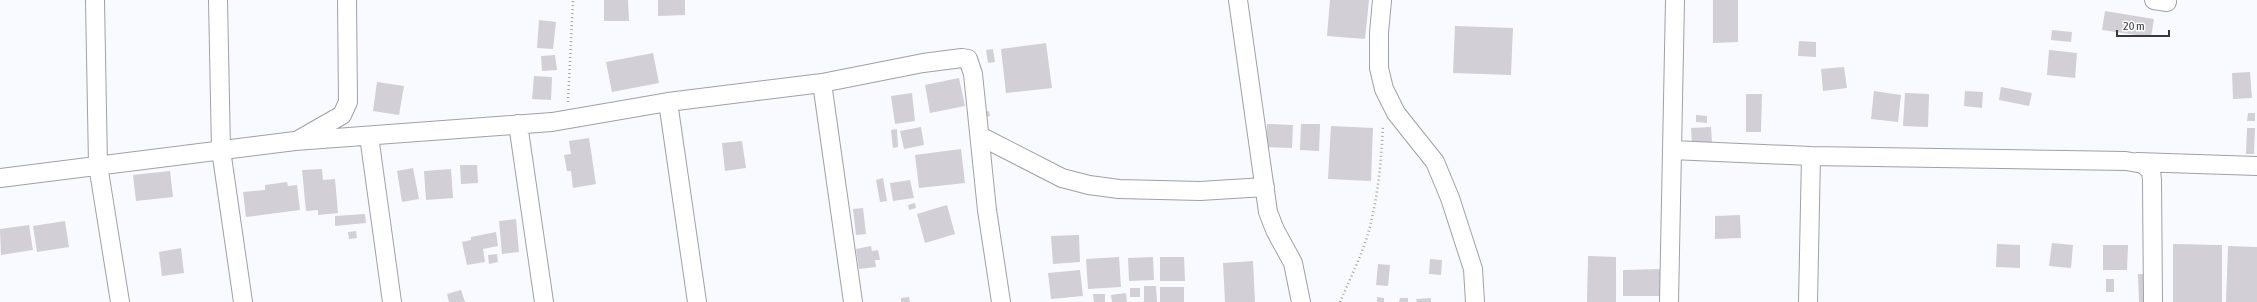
<svg xmlns="http://www.w3.org/2000/svg" width="2257" height="302" viewBox="0 0 2257 302" font-family="'Asap Condensed',sans-serif">
<style>
.building{fill:#d2cfd6}
.lines{fill:none;stroke-linecap:round;stroke-linejoin:round}
.street-casing{stroke:#9fa1a8;stroke-width:20}
.path{stroke:#a5a6ab;stroke-width:2.5;stroke-dasharray:1 3;stroke-linecap:butt}
.street{stroke:#fff;stroke-width:18}
</style>
<rect width="100%" height="100%" fill="#f9faff"/>
<!-- building -->
<path class="building" d="M604,0h24l1,21h-25z
M658,0h27v15l-27,1z
M1330,0h39l-4,39 -38,-3z
M1713,0h25v42l-25,1z
M2105,11l49,8 -3,18 -49,-7z
M539,20l17,2 -3,27 -16,-1z
M1455,26l58,2 -2,47 -58,-2z
M2052,30l20,2 -1,10 -20,-2z
M1799,41l17,1v15l-18,-1z
M1046,43l6,45 -46,5 -5,-44z
M993,49l2,13 -7,1 -2,-13z
M2049,50l28,3 -2,25 -28,-3z
M653,53l6,30 -47,9 -6,-30z
M555,55l2,15 -15,1 -1,-15z
M1844,67l3,21 -24,3 -2,-22z
M2250,72l2,26 -19,1 -1,-26z
M534,76l18,1 -1,23 -19,-1z
M959,78l6,28 -35,7 -5,-28z
M377,82l27,4 -5,29 -26,-4z
M2001,87l31,6 -3,13 -30,-6z
M1874,91l27,4 -3,27 -27,-3z
M1965,91l18,1 -1,16 -18,-2z
M912,93l3,28 -20,3 -4,-28z
M1905,93l24,1 -1,33 -25,-1z
M1746,94h16l-1,38h-15z
M989,111l1,5 -3,1 -1,-5z
M2248,113h7v8h-8z
M1696,115l11,1v7l-11,-1z
M1267,124l26,1 -1,23 -26,-1z
M1301,124h19l-1,27 -19,-1z
M1331,126l42,2 -2,53 -43,-2z
M921,127l3,18 -20,4 -4,-18z
M1711,127l1,16 -20,1 -1,-16z
M2247,128h8l-1,26h-8z
M897,129l1,18 -5,1 -2,-18z
M589,138l7,46 -23,4 -2,-17h-4l-3,-16 7,-1 -2,-13z
M742,141l4,27 -21,3 -3,-28z
M961,149l4,34 -46,5 -4,-33z
M460,165h17l1,18 -17,1z
M413,168l6,31 -17,3 -5,-31z
M322,169l1,11 12,-1 3,34 -20,2v-5l-12,1 -4,-41z
M451,169l2,29 -27,2 -2,-29z
M170,171l3,26 -37,4 -3,-26z
M883,178l4,23 -7,1 -4,-22z
M910,180l4,18 -21,3 -3,-18z
M287,182l1,4 9,-1 3,25 -54,7 -3,-25 22,-2v-5z
M915,203l1,5 -7,2 -1,-5z
M947,205l8,29 -30,9 -8,-29z
M863,208l3,26 -10,1 -3,-26z
M365,214l1,9 -31,3v-10z
M1740,215l1,23 -26,1v-23z
M516,219l3,33 -17,2 -3,-33z
M65,221l4,26 -32,5 -4,-26z
M29,225l4,25 -32,5 -1,-26z
M356,231l1,7 -8,1 -1,-7z
M496,232l2,14 -15,3 2,13 -18,3 -5,-23 9,-2v-3z
M1079,235l1,27 -27,2 -2,-28z
M2052,243l21,2 -2,23 -22,-2z
M1997,244l23,1v23l-24,-1z
M2173,244l49,1v57h-49z
M2103,245h25l-1,25h-24z
M871,246l1,5 6,-1 2,10h-5l1,7 -17,2 -3,-20z
M2228,246l29,1v55h-31z
M181,248l3,25 -22,3 -3,-24z
M497,254l1,8 -9,2 -1,-9z
M1588,256l28,1v45h-29z
M1119,257l2,30 -33,2 -2,-30z
M1153,257l1,23 -25,1 -1,-23z
M1160,257h24l1,24h-25z
M1430,259l12,1 -1,15 -12,-1z
M1253,261l2,41h-30l-2,-39z
M1378,264l12,1 -2,21 -12,-1z
M1661,269v27h-38v-26z
M1080,270l3,26 -32,3 -3,-26z
M2138,274h10l2,28h-11z
M2106,279h8v13h-8z
M1144,286h12l1,16h-13z
M1160,287h24v15h-24z
M1130,288h10v9h-10z
M461,290l4,12h-16l-2,-8z
M1126,293l1,9h-15l-1,-7z
M1093,294h12v8h-11z
M909,297l1,5h-9v-4z
M1377,297l7,1v4h-7z
M1400,298h8v4h-9z
M1431,298v4h-14l-1,-3z"/>
<g class="lines">
<!-- street casing -->
<g class="street-casing">
<path id="street" d="M95,0l3,165 22,137
M218,0l3,150 22,152
M1238,0l30,212 7,18 18,33 8,39
M1382,0l-3,33v35l5,21 12,24 39,49 15,36 23,71 2,33
M2154,0l13,2
M822,83l31,219
M668,102l29,200
M518,124l26,178
M369,136l23,166
M980,136l82,42 27,7 30,4 81,2 65,-4
M300,139l42,-24 6,-13 -1,-102
M1672,150l139,6 315,5 17,3 8,7 1,9 1,122
M2137,162l120,4
M0,178l295,-37 257,-19 116,-20 154,-19 101,-20 39,-5 6,1 5,15 14,136 14,92
M1669,302l6,-302
M1808,302l3,-146"/>
</g>
<!-- path -->
<path class="path" d="M568,102l5,-102
M1340,302c9,-21 20,-43 27,-65 11,-37 14,-74 16,-112"/>
<!-- street -->
<use href="#street" class="street"/>
</g>
<!-- scale -->
<path d="M2117 30v6h52v-6" fill="none" stroke="#37383b" stroke-width="2"/>
<text x="2123" y="30" font-size="12" fill="#37383b" stroke="#ffffff" stroke-width="3" paint-order="stroke">20 m</text>
</svg>
